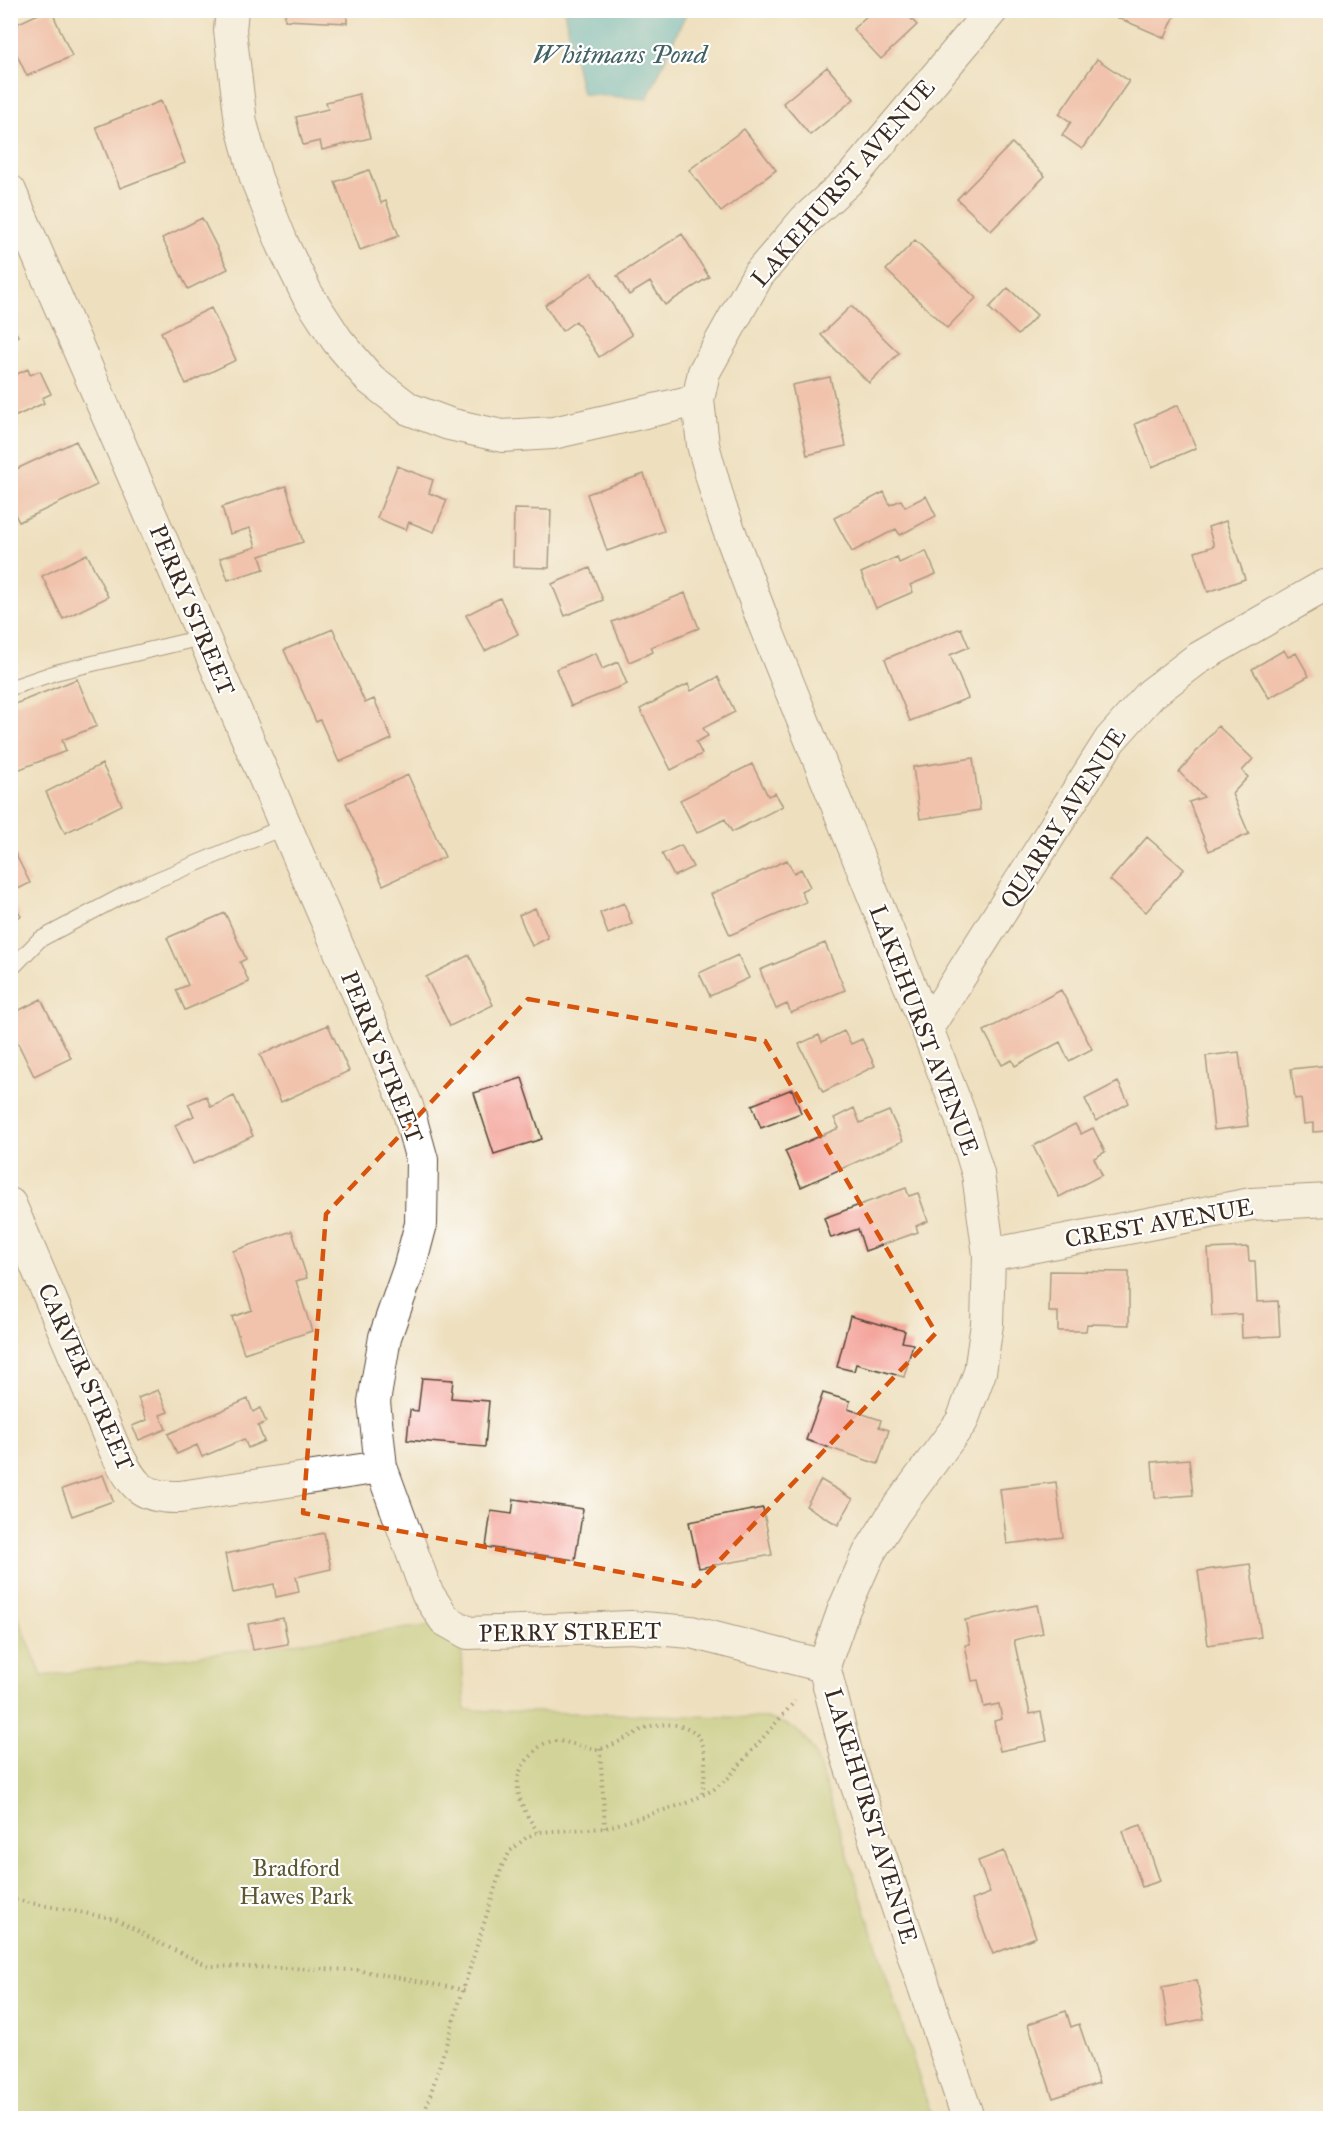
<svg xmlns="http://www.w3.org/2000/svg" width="1341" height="2129" viewBox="0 0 1341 2129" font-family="'IM FELL Great Primer',serif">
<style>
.green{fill:#adc468;stroke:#747743;stroke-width:1.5}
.water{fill:#4db7cb;stroke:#447074;stroke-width:1.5}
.building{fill:#f39f94}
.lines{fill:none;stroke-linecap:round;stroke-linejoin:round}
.service-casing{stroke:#564536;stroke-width:17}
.minor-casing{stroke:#564536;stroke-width:34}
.path{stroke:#564536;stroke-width:4;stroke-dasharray:1.5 4.5;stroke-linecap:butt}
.service{stroke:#fff;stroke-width:15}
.minor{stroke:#fff;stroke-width:32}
.marked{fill:none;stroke:#d7540e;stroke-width:4.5;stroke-dasharray:12 8;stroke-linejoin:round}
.labels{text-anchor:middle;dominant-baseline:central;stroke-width:4.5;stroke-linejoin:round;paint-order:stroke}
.street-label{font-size:24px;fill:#3b2a1e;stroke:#fff}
.park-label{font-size:24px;fill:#5d5834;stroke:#fff}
.water-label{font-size:26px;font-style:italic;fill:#426263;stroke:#fff}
</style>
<rect width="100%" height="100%" fill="#fff"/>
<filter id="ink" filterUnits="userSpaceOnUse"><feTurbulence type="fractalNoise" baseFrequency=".0167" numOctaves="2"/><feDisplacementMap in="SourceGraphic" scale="12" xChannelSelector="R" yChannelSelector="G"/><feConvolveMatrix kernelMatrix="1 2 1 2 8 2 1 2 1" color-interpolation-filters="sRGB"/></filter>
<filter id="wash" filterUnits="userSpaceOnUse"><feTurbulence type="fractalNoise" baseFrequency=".008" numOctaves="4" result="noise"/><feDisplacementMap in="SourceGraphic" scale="24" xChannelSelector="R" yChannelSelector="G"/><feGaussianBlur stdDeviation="1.35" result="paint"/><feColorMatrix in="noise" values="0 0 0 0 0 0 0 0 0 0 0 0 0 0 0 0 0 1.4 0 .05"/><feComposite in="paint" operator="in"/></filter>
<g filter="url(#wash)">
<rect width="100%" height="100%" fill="#eee0bf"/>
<!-- green -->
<path class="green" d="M10,1597l32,79 390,-51 29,17 4,68 301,8c29,8 33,10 49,35l117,365h-921z"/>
<!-- water -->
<path class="water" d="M564,11v-1l123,1 -40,88 -65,-5z"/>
<g id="blocks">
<!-- building -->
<path class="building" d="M47,10h4l21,46 -45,20 -17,-36v-13z
M285,10h62v13l-62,-3z
M873,10h30l14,15 -36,34 -28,-30z
M1100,10h77l-12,28z
M1097,59l32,22 -47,68 -20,-14 9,-13 -12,-8z
M827,67l27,32 -44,36 -27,-32z
M359,94l11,44 -48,12 -2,-9 -17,4 -7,-28 32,-8 -2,-7z
M161,101l24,62 -65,25 -24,-61z
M744,129l32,41 -55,42 -32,-42z
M1012,143l33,33 -54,55 -34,-32z
M369,170l12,33 5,-2 13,35 -39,14 -25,-68z
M202,218l26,51 -40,20 -26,-51z
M682,234l27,43 -44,28 -15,-23 -21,13 -12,-19z
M915,240l61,58 -29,30 -61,-58z
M592,273l40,62 -33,22 -23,-36 -14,10 -17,-26z
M1008,288l29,27 -19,20 -29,-27z
M851,306l48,47 -30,30 -48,-48z
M211,308l25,52 -50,24 -25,-52z
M10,323l8,13 -8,4z
M28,369l2,6 10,-4 11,23 -9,4 2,5 -34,16v-42z
M830,377l16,69 -39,9 -15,-70z
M1178,405l18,43 -44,19 -17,-43z
M76,441l21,44 -78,37 -9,-17v-33z
M397,466l36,14 -4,13 18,7 -13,32 -25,-10 -3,8 -29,-12z
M644,474l20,57 -57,20 -20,-57z
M286,486l17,56 -43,14 4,13 -36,11 -8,-22 36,-11 -6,-19 -20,6 -8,-27z
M884,492l6,13 11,-5 4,7 21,-11 10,20 -36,19 -4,-6 -44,23 -18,-34z
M514,509l37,1 -2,58 -36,-1z
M1226,521l19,58 -37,13 -13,-40 19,-6 -6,-19z
M926,551l10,23 -26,11 3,7 -37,16 -15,-35 36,-16 2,6z
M87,554l21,43 -45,22 -21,-43z
M590,568l13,32 -38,16 -13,-32z
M685,593l14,35 -48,19 2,5 -24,10 -17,-40z
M500,598l18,36 -33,17 -19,-36z
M961,628l8,19 -19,8 18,43 -58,23 -25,-62z
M333,629l32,74 9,-4 18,40 -53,23 -19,-42 -4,2 -32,-72z
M1284,650l4,7 8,-4 13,23 -40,22 -17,-29z
M596,653l6,16 16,-7 9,22 -56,22 -15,-37z
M718,677l17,35 -32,16 5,8 -12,6 6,12 -31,16 -31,-61 48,-25 3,7z
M77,679l20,47 -35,14 4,11 -56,22v-67z
M1218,726l35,33 -11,12 6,6 -16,17 17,40 -40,17 -20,-49 15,-5 -25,-25z
M973,758l7,52 -60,9 -7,-52z
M102,764l20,41 -57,28 -19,-41z
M752,764l16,32 7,-3 8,13 -51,26 -7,-13 -28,14 -17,-33z
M408,775l37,82 -62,28 -37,-82z
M1147,837l37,32 -38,43 -36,-32z
M10,843l20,40 -20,10z
M681,845l12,22 -19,9 -12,-22z
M787,860l7,13 7,-4 9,18 -9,4 5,11 -76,33 -19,-41z
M10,895l11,21 -11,4z
M624,903l8,21 -24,10 -8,-21z
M535,908l13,30 -16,8 -13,-31z
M225,913l21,46 -6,3 9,20 -64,28 -9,-20 12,-5 -21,-47z
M825,943l20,47 -54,23 -4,-9 -11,5 -16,-39z
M469,955l24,50 -43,21 -24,-49z
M738,955l11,23 -39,18 -11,-23z
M1061,990l31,59 -23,12 -9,-19 -45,24 -3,-6 -10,5 -18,-34z
M41,999l30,59 -37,18 -24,-49v-12z
M328,1025l21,46 -68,31 -21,-47z
M844,1031l7,13 11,-5 13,27 -52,26 -24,-48 20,-9 3,7z
M1239,1052l9,74 -34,4 -8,-74z
M1330,1065v82h-1l-2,-16 -14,1v-9l-9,1 -3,-26 -6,1 -4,-30z
M522,1078l20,61 -48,15 -20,-61z
M1118,1082l11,21 -33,18 -11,-22z
M792,1089l9,24 -40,15 -9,-23z
M206,1096l5,11 23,-11 19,40 -60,28 -18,-39 19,-9 -6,-12z
M854,1108l6,15 29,-12 14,30 -102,46 -16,-36 54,-23 -5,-10z
M1075,1124l6,10 12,-6 12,24 -11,6 8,17 -43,22 -26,-51z
M906,1188l3,8 9,-3 10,28 -12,5 2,6 -53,19 -7,-22 -27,9 -7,-20z
M292,1231l15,47 -11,3 16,50 -68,22 -12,-36 20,-7 -19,-59z
M1248,1247l1,14h6l2,41 21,-1 2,35 -38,2 -1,-24 -29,2 -4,-67z
M1050,1271l79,1v53l-42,-1 -1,7h-28v-19h-9z
M850,1316l55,15 -3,11 11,2 -9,33 -48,-13 -2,7 -17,-4z
M422,1378l31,2 -2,18 38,3 -4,46 -78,-7 3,-30 8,1z
M158,1390l10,22 -8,3 6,14 -27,11 -7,-14 15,-6 -9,-22z
M823,1393l27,8 -2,8 33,11 -2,7 10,3 -11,34 -72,-24z
M248,1399l5,13 7,-4 6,14 -8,4 6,15 -16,7 -4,-9 -42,18 -5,-12 -20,9 -9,-20z
M1189,1459l4,36 -38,3 -3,-36z
M103,1475l10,26 -41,15 -10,-27z
M821,1480l32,19 -15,26 -32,-19z
M1056,1482l7,55 -56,7 -7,-55z
M514,1499l69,10 -8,51 -89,-13 5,-36 21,3z
M763,1508l9,47 -73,13 -10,-46z
M324,1533l7,36 -35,8 3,15 -23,5 -2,-13 -41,9 -8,-39z
M1250,1564l11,73 -53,8 -10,-74z
M1037,1605l6,28 -29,7 16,74 11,-2 6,29 -47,10 -6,-30 8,-2 -3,-15 -15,3 -6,-27 -6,1 -7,-36 5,-1 -5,-24z
M283,1618l5,26 -35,6 -5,-26z
M1141,1825l19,56 -18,6 -19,-56z
M1004,1851l32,86 -43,17 -21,-54 18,-7 -12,-32z
M1197,1980l7,39 -36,7 -6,-39z
M1066,2011l5,16 8,-3 20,59 -46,15 -25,-74z"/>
</g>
</g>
<g filter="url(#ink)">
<use href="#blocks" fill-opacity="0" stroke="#564536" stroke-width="1.5"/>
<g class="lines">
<!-- service casing -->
<g class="service-casing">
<path id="service" d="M10,688l47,-16 147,-35
M10,970l29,-30 96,-51 151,-63"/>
</g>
<!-- minor casing -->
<g class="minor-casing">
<path id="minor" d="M232,10l-2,20 11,93 15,55 27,67 24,49 30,46 33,39 39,30 40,15 53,12 51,-3 145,-33
M10,191l397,915 15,54 -1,64 -12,45 -24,68 -11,65 7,65 46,126 18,27 23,13 163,-6 60,5 133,34
M926,1026l7,-7 177,-279 41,-46 46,-35 127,-73
M10,1204l105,246c18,34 23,48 65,47l201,-30
M989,1255l262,-51 79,-4
M968,2118l-121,-362 -23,-90 20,-57 25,-56 25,-40 68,-92 18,-49 7,-48 2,-69 -11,-81 -18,-59 -34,-89 -163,-405 -43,-115 -17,-61 -5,-45 6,-28 54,-97 47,-55 46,-42 141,-168"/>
</g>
<!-- path -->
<path class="path" d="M600,1749l5,79
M538,1832c-12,-17 -27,-41 -17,-63 2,-5 7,-10 11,-14 6,-8 12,-13 22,-14 16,-1 30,9 45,8 8,0 37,-16 46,-21 10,-4 20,-4 31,-3 38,5 29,43 26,71
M10,1899l106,20 43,24 50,23 148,4 108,20
M423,2118l79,-252 8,-15 17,-14 11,-5 67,-4 82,-25 26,-13 15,-12 67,-77"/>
<!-- service -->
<use href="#service" class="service"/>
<!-- minor -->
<use href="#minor" class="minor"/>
</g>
</g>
<!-- marked area -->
<path d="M0 0H1341V2129H0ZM528,999l237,42 171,292 -241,253 -392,-73 23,-299z" fill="#eee0bf" fill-opacity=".55" fill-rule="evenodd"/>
<path class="marked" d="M528,999l237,42 171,292 -241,253 -392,-73 23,-299z"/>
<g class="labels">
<!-- street labels -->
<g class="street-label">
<text transform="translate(843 183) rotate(-49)">LAKEHURST AVENUE</text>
<text transform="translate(192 610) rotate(67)">PERRY STREET</text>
<text transform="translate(1063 818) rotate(-57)">QUARRY AVENUE</text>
<text transform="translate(924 1030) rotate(69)">LAKEHURST AVENUE</text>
<text transform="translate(382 1057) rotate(68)">PERRY STREET</text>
<text transform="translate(1159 1223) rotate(-10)">CREST AVENUE</text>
<text transform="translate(86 1377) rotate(66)">CARVER STREET</text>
<text transform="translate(570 1632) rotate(-1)">PERRY STREET</text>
<text transform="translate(871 1816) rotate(73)">LAKEHURST AVENUE</text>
</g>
<!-- park labels -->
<g class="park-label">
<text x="296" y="1868">Bradford<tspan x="296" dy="28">Hawes Park</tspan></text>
</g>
<!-- water labels -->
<g class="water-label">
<text x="620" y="54">Whitmans Pond</text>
</g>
</g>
<!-- margin -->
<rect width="1341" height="2129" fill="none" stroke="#fff" stroke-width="36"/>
</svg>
